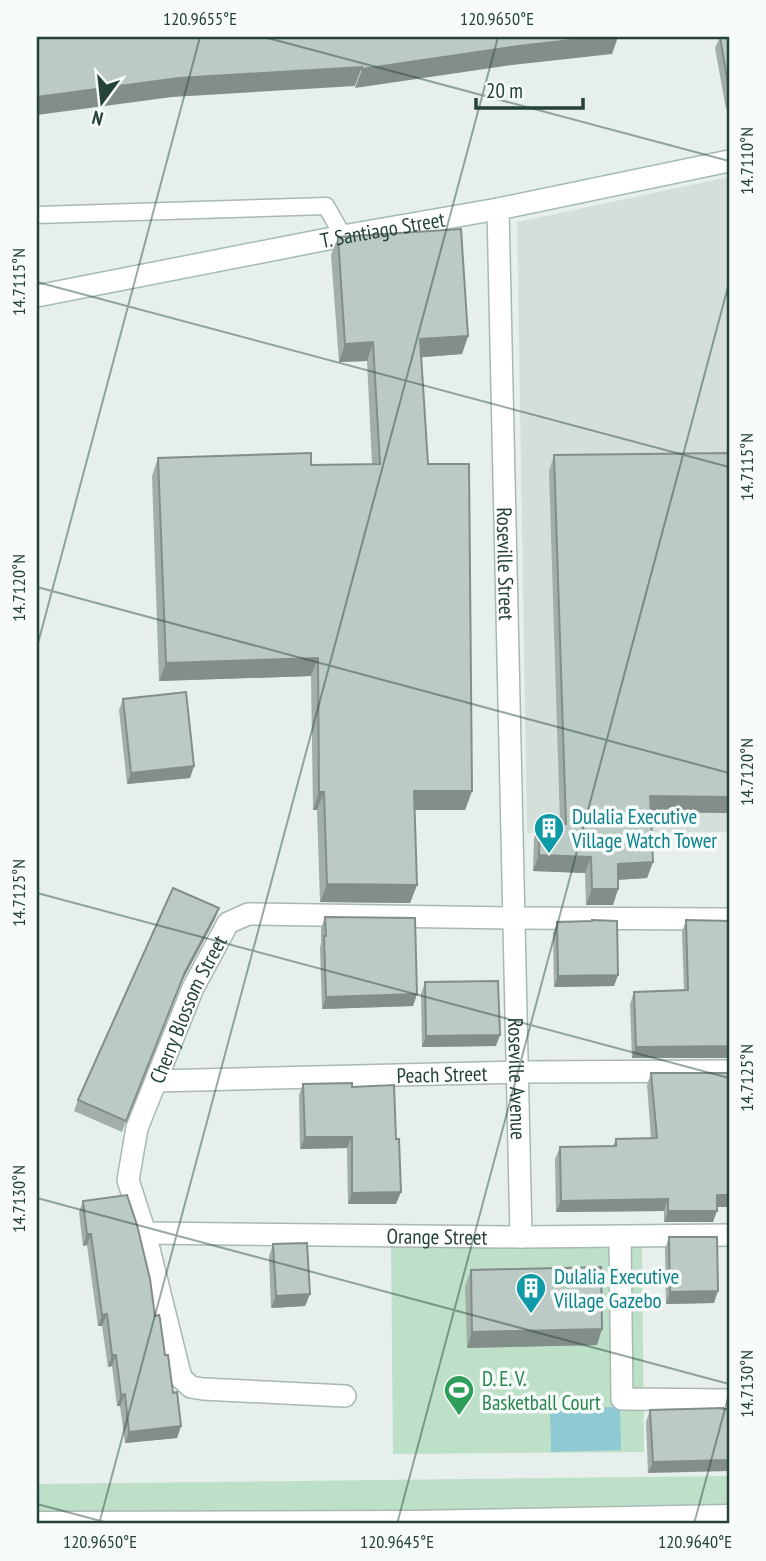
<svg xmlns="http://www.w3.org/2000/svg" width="766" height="1561" viewBox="0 0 766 1561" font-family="'PT Sans Narrow',sans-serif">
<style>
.built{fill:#d4dfda}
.green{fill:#bfe0c8}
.water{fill:#8ec9d4}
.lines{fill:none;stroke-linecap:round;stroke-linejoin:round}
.lane-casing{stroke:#a8b8b2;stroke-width:19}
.street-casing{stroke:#a8b8b2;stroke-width:24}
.secondary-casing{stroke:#a4bbb3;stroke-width:24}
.lane{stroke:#fff;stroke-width:16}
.street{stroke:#fff;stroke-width:21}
.secondary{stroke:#fff;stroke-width:21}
.wall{fill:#a1aea9}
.shaded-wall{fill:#838d89}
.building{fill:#bbcac4;stroke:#838d89;stroke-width:2}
.ticks{fill:none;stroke:#24423a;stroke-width:2;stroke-opacity:0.45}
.labels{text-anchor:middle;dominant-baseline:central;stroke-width:7;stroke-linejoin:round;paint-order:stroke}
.street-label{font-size:21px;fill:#24423a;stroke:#f7fbf9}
.culture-label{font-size:21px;fill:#0d838f;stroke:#f7fbf9;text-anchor:start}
.leisure-label{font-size:21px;fill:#27864d;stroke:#f7fbf9;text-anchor:start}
.neatline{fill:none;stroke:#24423a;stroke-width:2.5}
.ticks-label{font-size:18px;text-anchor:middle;fill:#24423a}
</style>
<rect width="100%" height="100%" fill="#e6efeb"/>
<!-- built -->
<path class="built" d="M729,177v655l-202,1 -10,-611z"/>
<!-- green -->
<path class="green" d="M642,1244l2,208 -251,2 -2,-208z
M729,1476v48h-692v-40z"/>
<!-- water -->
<path class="water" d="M620,1407l1,43 -70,2 -1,-44z"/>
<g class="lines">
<!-- lane casing -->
<g class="lane-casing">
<path id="lane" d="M37,215l289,-9 17,30
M37,1520l376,-1 316,-6"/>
</g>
<!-- street casing -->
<g class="street-casing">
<g id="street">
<path id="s1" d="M498,209l23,1028"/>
<path id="s2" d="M157,1081l360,-9 212,-1"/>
<path id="s3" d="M145,1233l376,4 208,-2"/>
<path d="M620,1236l2,163 107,1"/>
<path id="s4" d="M345,1396l-142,-7 -12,-2 -10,-9 -36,-145 -17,-53 9,-52 56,-140 35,-65 20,-9 265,4 216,1"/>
</g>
</g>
<!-- secondary casing -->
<g class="secondary-casing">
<g id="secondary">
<path id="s5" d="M37,296l306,-60 155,-27 231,-48"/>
</g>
</g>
<!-- lane -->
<use href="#lane" class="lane"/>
<!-- street -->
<use href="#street" class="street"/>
<!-- secondary -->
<use href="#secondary" class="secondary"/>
</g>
<!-- wall -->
<path class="wall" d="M720,37h9v72h-3l-11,-61z
M338,237l130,99 -6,18 -41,3 7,107 44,327 -7,19h-51l3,75 -7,18 -90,-1 -3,-92h-4l-2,-134 -152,5 -7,-205 6,-18 153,7 61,-1 -5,-103 -28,1 -8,-107z
M729,453v360l-78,-1 2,50 -6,16 -29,2v9l-5,16h-27l-1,-32 -52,-2 1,-33 6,-16 20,1 -11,-352 5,-16z
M123,699l71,67 -4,12 -63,6 -8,-74z
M325,917l92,77 -4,12 -91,3 -2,-61 1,-5v-15z
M215,919l-34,64 -59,149 -48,-21 4,-11z
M686,920l43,138h-97l-2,-54 4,-12 50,-2 -2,-58z
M557,922l61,53 -4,11 -60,1 -1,-53z
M425,982l71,64 -74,1 -1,-53z
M651,1073l66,134 -4,15h-49v-11l-108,1 -1,-53 5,-12 53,-1 3,-7 35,-1 -4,-53z
M303,1084l49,3 44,117h-48l-1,-56 -47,1 -1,-54z
M83,1201l72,115 26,110 -4,12 -52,5 -5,-37h-3l-5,-40 -4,1 -6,-41h-4l-11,-81 -4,1 -4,-34z
M669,1237l45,66 -48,1 -1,-55z
M273,1244l37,50 -5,12 -34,2 -2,-52z
M471,1270l131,59 -5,16 -130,3 -2,-62z
M723,1409l-75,64 -2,-51 4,-12z"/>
<!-- shaded-wall -->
<path class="shaded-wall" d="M598,37h20l-6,17 -100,11 -157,23 7,-19 157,-23z
M362,67l-7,19 -183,11 -135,18v-18l142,-19z
M468,336l-6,18 -49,4 7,-19z
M373,342l-6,19 -28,1 6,-18z
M318,658l-7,18 -152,5 7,-18z
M194,766l-4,12 -63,6 4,-11z
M414,791h58l-7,19h-58z
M319,792h5l-7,18h-4z
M650,796l79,1v16l-85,-1z
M539,855l52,2 -6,16 -52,-2z
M653,862l-6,16 -35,2 6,-16z
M327,884l90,1 -7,18 -90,-1z
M592,889h26l-5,16h-27z
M219,908l-4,11 -34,64 -59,149 63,-160z
M618,975l-4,11 -60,1 4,-11z
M417,994l-4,12 -91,3 4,-12z
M500,1035l-4,11 -74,1 4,-11z
M729,1046v12h-97l4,-11z
M305,1137h47l-5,11 -47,1z
M401,1192l-5,12h-48l4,-11z
M717,1195h12v12h-16z
M668,1199l-4,12 -108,1 5,-11z
M668,1211h49l-4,11h-49z
M87,1234h4l-4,11 -4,1z
M718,1291l-4,12 -48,1 4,-12z
M310,1294l-5,12 -34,2 5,-12z
M107,1314l-5,12h-4l4,-11z
M602,1329l-5,16 -130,3 5,-16z
M112,1355h4l-4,11 -4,1z
M125,1394l-5,12h-3l4,-11z
M181,1426l-4,12 -52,5 4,-11z
M729,1460v11l-81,2 5,-11z"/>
<!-- building -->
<path class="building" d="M37,37h561l-79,9 -157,23v-2l-183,11 -142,19z
M720,37h9v53z
M461,229l7,107 -48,3 8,125h41l3,327h-58l3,94 -90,-1 -3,-92h-5l-1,-134 -152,5 -8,-205 153,-5v12l69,-1 -7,-122 -28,2 -7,-107z
M729,453v344l-79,-1 3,66 -35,2v25h-26l-1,-32 -52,-2 1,-33 26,2 -12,-369z
M186,692l8,74 -63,7 -8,-74z
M173,888l46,20 -34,64 -59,149 -48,-21z
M325,917l90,1 2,76 -91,3 -2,-61h2z
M592,920l25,1 1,54 -60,1 -1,-54 35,-1z
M686,920l43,1v125l-93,1 -2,-55 54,-2z
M498,981l2,54 -74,1 -1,-54z
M651,1073h78v122h-12v16h-49v-12l-107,2 -1,-54 56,-1v-7l41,-1z
M352,1083v4l42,-2 2,54h3l2,53 -49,1v-56h-47l-2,-53z
M127,1195l10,30 13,54 5,37 4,-1 1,4 5,36h3l5,38 4,-1 4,34 -52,6 -4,-38 -4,1 -5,-40h-4l-5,-41 -5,1 -11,-81h-4l-4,-33z
M669,1237h48l1,54 -48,1z
M307,1243l3,51 -34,2 -3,-52z
M601,1267l1,62 -130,3 -1,-62z
M723,1408v1h6v51l-76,2 -3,-52z"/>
<!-- ticks -->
<path class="ticks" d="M264,37l465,124M37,282l692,185M37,587l692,186M37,647l163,-610M37,893l692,185M37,1198l692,186M37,1504l75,20M99,1524l399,-1487M397,1524l332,-1241M694,1524l35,-130"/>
<!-- icons -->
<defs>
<g id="building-pin" transform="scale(1.575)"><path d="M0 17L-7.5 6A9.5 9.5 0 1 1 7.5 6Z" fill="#0f9aa8" stroke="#f7fbf9"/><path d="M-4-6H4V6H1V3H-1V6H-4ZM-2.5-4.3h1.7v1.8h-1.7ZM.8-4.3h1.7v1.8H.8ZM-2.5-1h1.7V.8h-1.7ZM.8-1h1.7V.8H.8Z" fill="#fff"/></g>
<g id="stadium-pin" transform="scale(1.575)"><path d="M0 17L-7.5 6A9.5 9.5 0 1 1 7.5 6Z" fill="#2e9e5b" stroke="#f7fbf9"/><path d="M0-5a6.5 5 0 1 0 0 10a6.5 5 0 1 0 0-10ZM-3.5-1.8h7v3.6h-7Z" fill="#fff"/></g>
</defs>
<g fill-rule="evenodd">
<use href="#building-pin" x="549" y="828"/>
<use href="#building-pin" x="531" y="1288"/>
<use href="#stadium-pin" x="459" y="1390"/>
</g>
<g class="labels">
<!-- street labels -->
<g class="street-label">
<text stroke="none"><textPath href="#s5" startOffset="352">T. Santiago Street</textPath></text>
<text stroke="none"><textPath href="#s1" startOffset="355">Roseville Street</textPath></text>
<text stroke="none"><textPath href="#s4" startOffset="555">Cherry Blossom Street</textPath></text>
<text stroke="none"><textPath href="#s2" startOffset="285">Peach Street</textPath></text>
<text stroke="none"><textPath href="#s1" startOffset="870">Roseville Avenue</textPath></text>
<text stroke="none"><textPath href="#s3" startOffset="292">Orange Street</textPath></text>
</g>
<!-- culture labels -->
<g class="culture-label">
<text x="572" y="816">Dulalia Executive<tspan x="572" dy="24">Village Watch Tower</tspan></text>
<text x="554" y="1276">Dulalia Executive<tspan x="554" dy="24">Village Gazebo</tspan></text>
</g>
<!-- leisure labels -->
<g class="leisure-label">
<text x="482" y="1378">D. E. V.<tspan x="482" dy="24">Basketball Court</tspan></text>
</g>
</g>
<!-- border -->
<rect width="766" height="1561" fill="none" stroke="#f7fbf9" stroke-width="77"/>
<!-- north arrow -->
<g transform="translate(102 102) rotate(195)" stroke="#f7fbf9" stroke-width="5" paint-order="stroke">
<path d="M0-5L12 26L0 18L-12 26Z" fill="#24423a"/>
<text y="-10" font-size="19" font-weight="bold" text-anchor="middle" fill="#24423a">N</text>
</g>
<!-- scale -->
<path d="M476 98v10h107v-10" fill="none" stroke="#24423a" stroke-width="3.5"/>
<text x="486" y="98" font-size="21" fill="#24423a" stroke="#f7fbf9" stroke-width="5" paint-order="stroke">20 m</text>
<rect x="38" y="38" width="690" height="1484" class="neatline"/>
<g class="ticks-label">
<text x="200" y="25">120.9655°E</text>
<text x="497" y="25">120.9650°E</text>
<text transform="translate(747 161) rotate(-90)" y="6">14.7110°N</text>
<text transform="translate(19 282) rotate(-90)" y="6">14.7115°N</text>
<text transform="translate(747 467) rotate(-90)" y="6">14.7115°N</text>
<text transform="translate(19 588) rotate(-90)" y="6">14.7120°N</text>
<text transform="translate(747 772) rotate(-90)" y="6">14.7120°N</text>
<text transform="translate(19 893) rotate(-90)" y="6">14.7125°N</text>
<text transform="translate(747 1078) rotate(-90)" y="6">14.7125°N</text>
<text transform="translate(19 1199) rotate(-90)" y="6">14.7130°N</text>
<text transform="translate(747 1384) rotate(-90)" y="6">14.7130°N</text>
<text x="100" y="1548">120.9650°E</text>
<text x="397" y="1548">120.9645°E</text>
<text x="695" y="1548">120.9640°E</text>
</g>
</svg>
